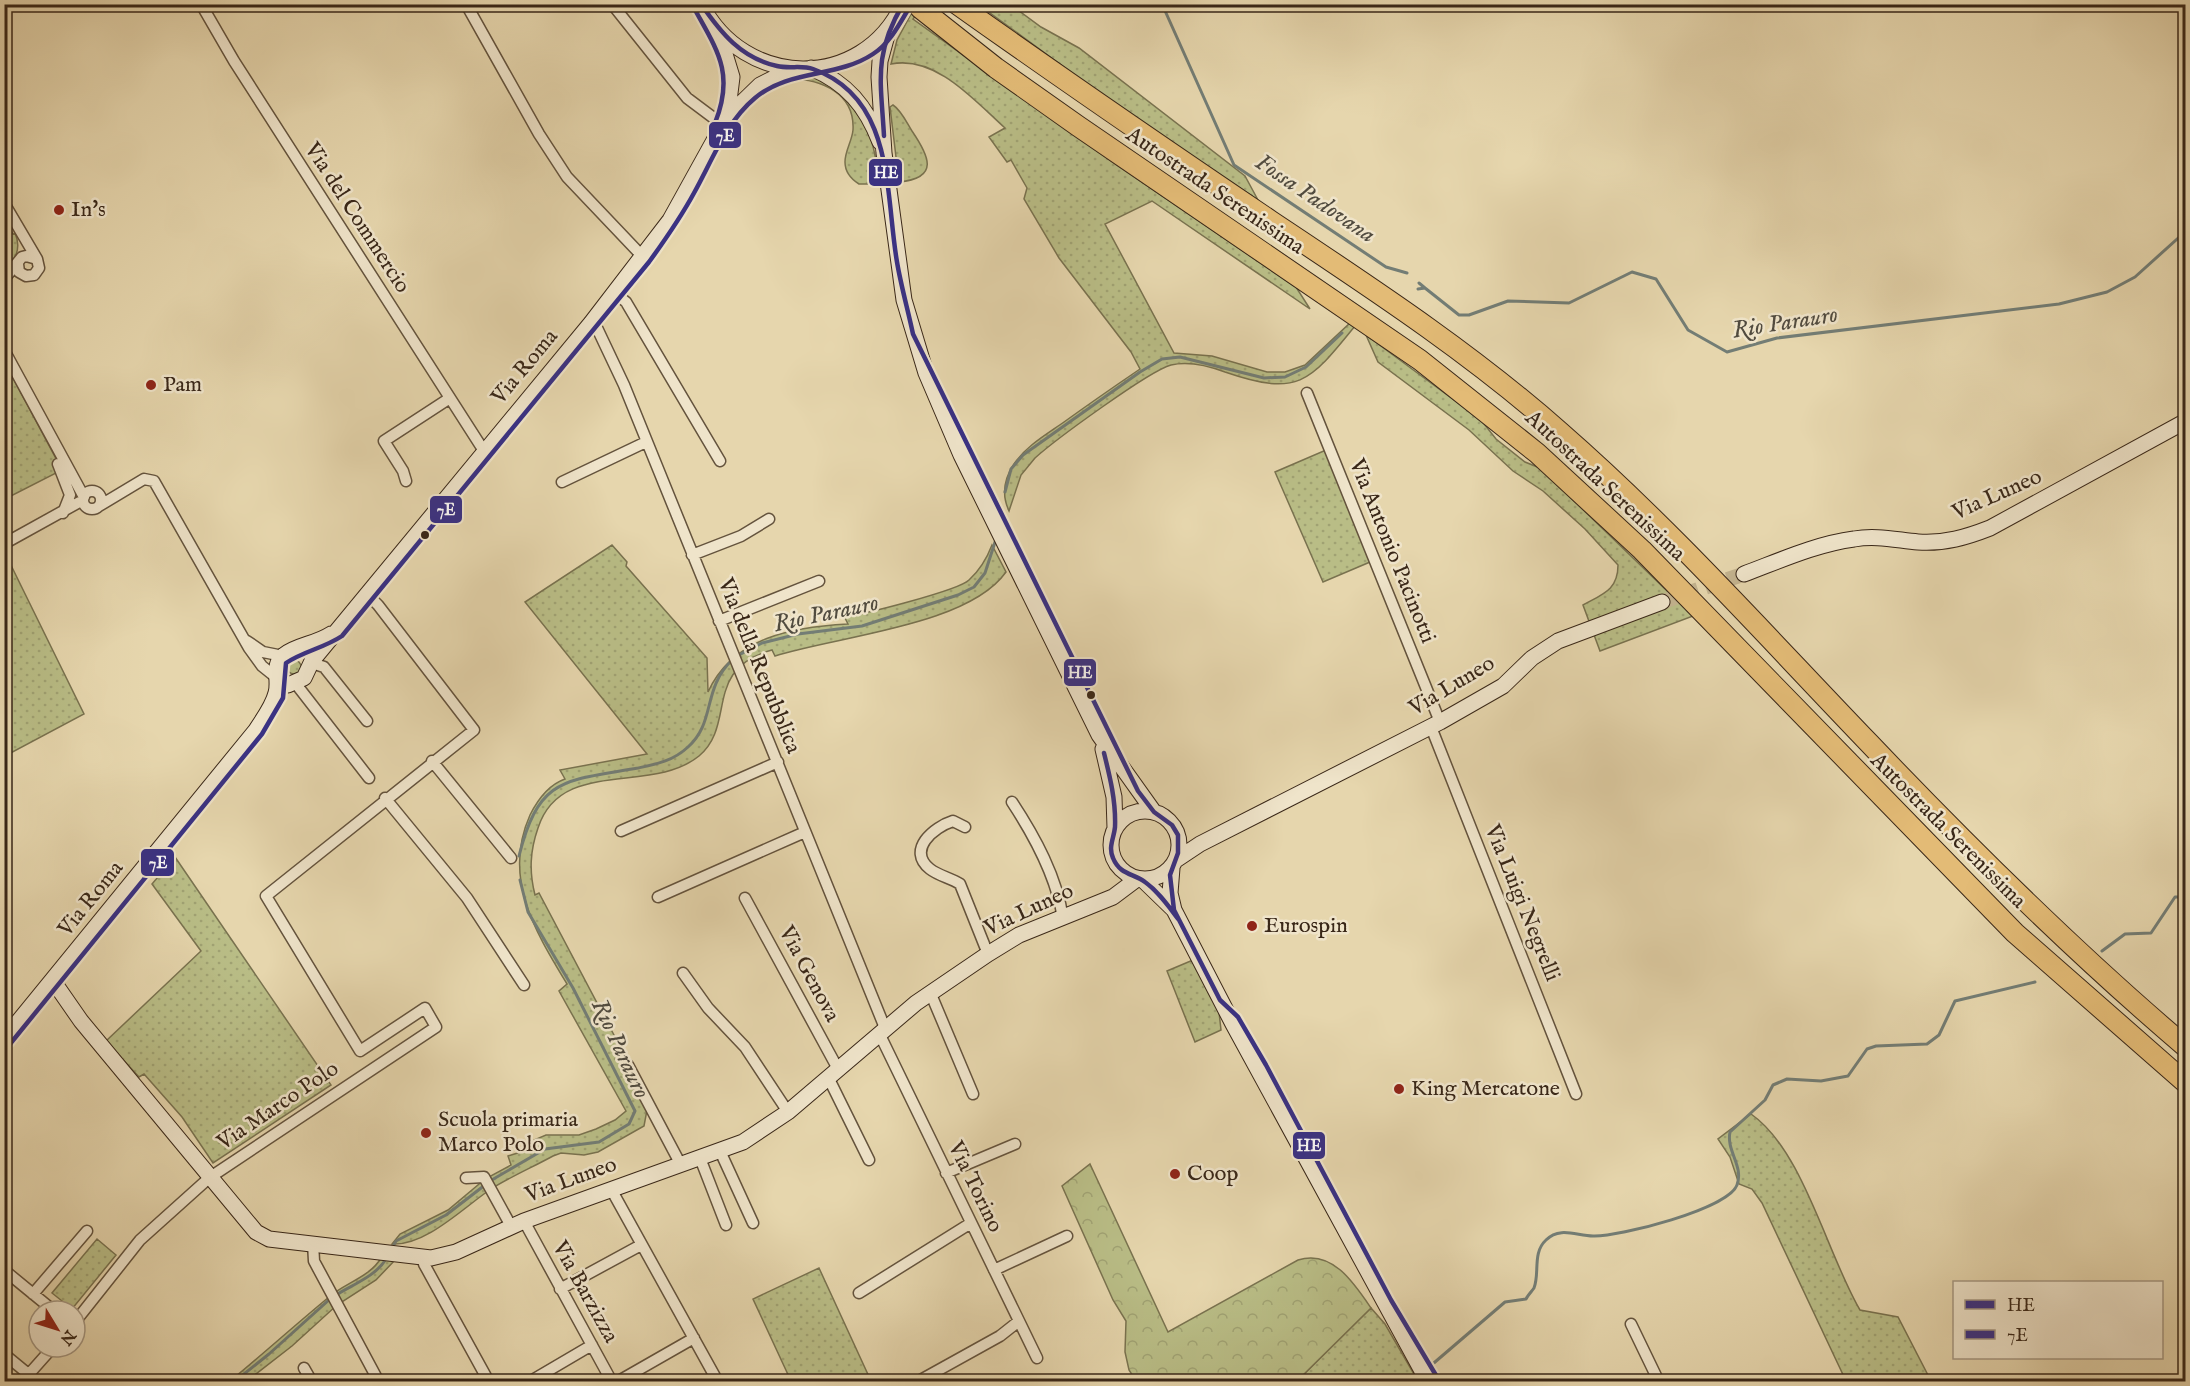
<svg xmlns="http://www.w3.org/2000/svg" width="2190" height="1386" viewBox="0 0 2190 1386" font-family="'IM FELL English',serif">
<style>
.grass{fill:url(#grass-dots);stroke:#79724f;stroke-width:1.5}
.forest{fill:url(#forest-crowns);stroke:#79724f;stroke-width:1.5}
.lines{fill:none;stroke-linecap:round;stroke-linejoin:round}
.stream{stroke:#737d75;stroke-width:3}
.secondary-tunnel{stroke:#c3b38f;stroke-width:15;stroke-dasharray:15 8;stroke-linecap:butt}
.street-casing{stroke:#64533d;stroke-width:13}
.secondary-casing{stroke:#392718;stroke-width:17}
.highway-casing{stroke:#392718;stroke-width:22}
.street{stroke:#efe4ca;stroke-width:10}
.secondary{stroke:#efe4ca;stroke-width:15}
.highway{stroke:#e3bb76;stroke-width:20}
.bus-1-casing{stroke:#efe4ca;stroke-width:9}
.bus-2-casing{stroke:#efe4ca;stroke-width:9}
.bus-1{stroke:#393185;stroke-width:4.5}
.bus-2{stroke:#393185;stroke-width:4.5}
.poi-dot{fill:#8f2418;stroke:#efe4ca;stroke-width:2}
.bus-dot{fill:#392718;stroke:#efe4ca;stroke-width:2}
.labels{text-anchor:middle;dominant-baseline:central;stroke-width:5;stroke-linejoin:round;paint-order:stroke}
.street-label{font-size:22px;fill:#392718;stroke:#efe4ca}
.poi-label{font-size:22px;fill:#392718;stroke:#efe4ca;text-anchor:start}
.water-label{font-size:24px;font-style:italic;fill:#514b3f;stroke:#efe4ca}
.line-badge{stroke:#efe4ca;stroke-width:2}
.badge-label{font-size:16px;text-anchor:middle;font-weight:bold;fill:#fff}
</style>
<defs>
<pattern id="grass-dots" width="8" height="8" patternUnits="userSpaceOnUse" patternTransform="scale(1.5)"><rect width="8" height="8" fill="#b9bd86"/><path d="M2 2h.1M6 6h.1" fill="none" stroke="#a0a273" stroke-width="1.8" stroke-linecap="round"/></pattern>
<pattern id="forest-crowns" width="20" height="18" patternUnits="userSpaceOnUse" patternTransform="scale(1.5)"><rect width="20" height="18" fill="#b9bd86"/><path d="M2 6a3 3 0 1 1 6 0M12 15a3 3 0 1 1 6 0" fill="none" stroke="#a0a273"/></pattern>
</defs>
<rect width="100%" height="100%" fill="#e6d6ad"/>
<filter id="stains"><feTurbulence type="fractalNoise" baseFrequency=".00333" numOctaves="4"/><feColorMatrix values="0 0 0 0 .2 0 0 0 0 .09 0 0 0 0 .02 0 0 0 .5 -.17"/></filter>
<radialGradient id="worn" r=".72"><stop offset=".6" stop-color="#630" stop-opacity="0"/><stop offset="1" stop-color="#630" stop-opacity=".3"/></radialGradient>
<!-- grass -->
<path class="grass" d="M916,5h7l-10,14 202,145 181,123 14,22 -158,-108 -47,23 69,129 38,3 55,16h18l20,-7 45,-42 5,3c-46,57 -57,71 -130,46 -16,-6 -37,-11 -54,-7 -22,6 -116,75 -136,93l-14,17 -12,36c-8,-17 -5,-32 5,-47 12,-18 33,-30 50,-42 25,-18 51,-36 76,-53l-9,-17 -72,-94 -35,-59 3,-11 -16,-28 -4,2 -18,-25 16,-9c-30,-27 -69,-73 -114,-64l6,-24z
M979,5h32l30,22 38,21 166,128 13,24 -134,-89z
M811,76c12,2 18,9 27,17 32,27 37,51 41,91h-20c-8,-5 -14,-12 -14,-22 0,-11 7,-21 8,-32 2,-37 -32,-51 -63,-51z
M893,105c8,5 14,18 19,26 17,25 28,47 -13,51l-9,-75z
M4,219l9,15 2,-1c7,16 0,27 -11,39z
M1366,335l115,85 15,19 29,23 15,6 153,148 -93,35 -17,-46c20,-11 35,-15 35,-40l-33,-36 -42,-38 -30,-20 -44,-41 -91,-68z
M4,361l58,109 -57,29h-1z
M1326,450l44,112 -47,20 -48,-110z
M612,545l15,17 -1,4 81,92 1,34c25,-55 85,-65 140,-68l-4,-8c16,0 115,-26 125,-36 10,-9 18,-22 23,-35l14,27c-38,54 -169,64 -231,84l-3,-6c-70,19 -35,74 -73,106 -48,39 -138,1 -161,72 -8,23 -9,43 -3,67l4,-2 85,161 -3,3 26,53 -3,16 -46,26 -14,3 -23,-2 -8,3c-20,11 -43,21 -62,33 -27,18 -65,57 -99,55l8,-10 48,-24 37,-31 26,-14 -3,-9 19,-6 7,-10 12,-5h33l17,-6 19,-9 11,-9 -67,-120 8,-7c-32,-53 -65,-106 -37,-169 8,-16 18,-30 35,-36l-5,-9 87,-16 -122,-152z
M4,551l80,163 -79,42h-1z
M287 667a7 7 0 1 1 14 0a7 7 0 1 1-14 0Z
M175,857l156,228 -118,78 -31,-46 -38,-43 -5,3 -33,-36 95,-90 -49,-67z
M1193,960l26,52 2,18 -26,12 -28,-71z
M1751,1114c52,36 76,140 109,196l38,7 33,64h-85l-84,-178 -10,-14 -13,-5 -9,-27 -12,-18z
M97,1239l19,16 -44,54 -20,-16z
M381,1258l14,2 -19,20 -39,25 -45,41 -45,35 -18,1c34,-28 66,-57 100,-85 16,-14 41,-20 52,-39z
M819,1268l52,113h-80l-38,-82z
M1371,1308l14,16 33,57h-121z"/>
<!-- forest -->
<path class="forest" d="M1090,1164l78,168 130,-72c34,-11 56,23 73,48l-74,73h-161l-7,-11 -4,-18 1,-31 -13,-21 -51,-114z"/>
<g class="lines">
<!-- stream -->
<path class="stream" d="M1162,4l72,161 152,102 21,6
M1419,283l6,5
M1418,289l7,-1 34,27h10l39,-14 61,2 63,-31 24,7 32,51 39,22 50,-14 282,-34 48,-12 28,-15 51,-46
M1005,492l6,-23 12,-14 117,-83 22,-13 18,-2 84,21 21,-1 21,-10 36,-34
M737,656l25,-13 36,-9 64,-8 96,-31 16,-8 11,-14 11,-34
M519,856c20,-80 46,-75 119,-88 19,-4 35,-7 50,-21 28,-25 14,-58 44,-87
M2102,951l23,-17 26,-1 24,-36h11
M490,1181l55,-32 54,-7 30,-18 6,-13 -62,-123 -45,-76 -8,-32
M392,1248l4,-7 50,-26 39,-30
M336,1295c16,-10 40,-19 50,-36
M1428,1368l77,-66 21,-3c2,-4 6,-8 8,-11 6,-15 -2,-35 12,-48 14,-14 31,-4 47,-4 26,1 135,-27 144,-51 7,-19 -11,-34 -7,-53l35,-32 8,-15 14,-6 34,2 27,-5 19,-27 9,-3 51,-2 12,-9 16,-34 80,-19
M234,1382l35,-28 61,-55"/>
<!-- secondary-tunnel -->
<path class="secondary-tunnel" d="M1662,602l82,-28"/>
<!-- street casing -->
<g class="street-casing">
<path id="street" d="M201,4l33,57 250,390
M466,4l73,130 28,43 76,80
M612,4l75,94 36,27
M4,203l33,56
M5,278l17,-21 4,-1 11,3 2,9 -5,7 -8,1 -7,-4 -1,-8
M615,293l11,9 94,159
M591,323l6,5 27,57 261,643
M4,350l80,147
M1307,393l133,329
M58,464l12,31 -7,18
M406,481l-3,-10 -19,-30 66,-43
M562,482l84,-40
M83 500a9 9 0 1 1 18 0a9 9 0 1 1-18 0Z
M99,506l45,-27 10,2 95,167 13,18 15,12
M9,541l74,-41
M692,555l49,-19 28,-17
M719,621l100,-40
M247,641l16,11 20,4
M312,663l12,4 43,54
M296,684l73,94
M1431,727l145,367
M432,761l79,97
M385,798l82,100 57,87
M1012,802c23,35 45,75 51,117
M965,827l-12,-6c-19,6 -47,29 -23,48 9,7 21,9 30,15l28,70
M621,831l157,-69
M658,897l147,-65
M745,898l93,171
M683,973l25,35 37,39 43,65
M930,992l43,102
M879,1033l158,325
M628,1065l53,100
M828,1077l41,83
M720,1151l33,72
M700,1158l26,67
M946,1173l69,-29
M466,1178l18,-1 27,49
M611,1189l107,193
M524,1221l88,161
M313,1243l1,18 65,121
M423,1258l1,6 65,118
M4,1270l50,41
M994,1270l73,-34
M560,1289l81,-44
M859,1293l112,-70
M33,1294l54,-63
M75,1322l65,-82 69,-62 227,-151 -11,-19 -65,43 -94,-155 208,-166 -96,-125 -11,-11
M1631,1324l28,58
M4,1354l34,28
M304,1368l8,14
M29,1374l24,-27
M529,1382l63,-37
M617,1382l77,-44
M917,1382l83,-46 19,-15"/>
</g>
<!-- secondary casing -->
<g class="secondary-casing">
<path id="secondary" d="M701,4c43,85 161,88 202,0
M889,28l-9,33 -1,16 5,76 20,147 22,73 35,82 138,280 55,77
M811,68c36,15 55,38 69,74
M727,117l33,-32 32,-16
M1744,574c35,-13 72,-30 110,-35 22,-4 42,1 64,3 26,2 49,-5 72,-14l196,-107
M278,679l10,6 16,-7 8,-17 279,-338 79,-103 57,-103 5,-40 -14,-46
M1103,749l11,48 1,31
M1111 845a34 34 0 1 1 68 0a34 34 0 1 1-68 0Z
M1176,860l24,-16 240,-122 63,-36 29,-28 26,-17 104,-39
M1172,868l-2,25 4,17
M1143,880l31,30 59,114 195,358
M58,975l-2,10 25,36 175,211 13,7 162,19 25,-6 68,-31 219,-79 45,-30 128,-109 72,-49 31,-19 94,-38 24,-18
M4,1039l252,-309c7,-11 17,-24 20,-37 4,-13 -5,-28 8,-38 12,-10 32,-11 47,-21"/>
</g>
<!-- highway casing -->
<g class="highway-casing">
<path id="highway" d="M957,4c104,74 209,146 314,217 99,66 200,132 289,211 110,96 208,206 309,311 101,106 205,209 317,304
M920,8l76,60 82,58 342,234 117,93 105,97 373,383 171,150"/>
</g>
<!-- street -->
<use href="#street" class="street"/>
<!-- secondary -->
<use href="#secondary" class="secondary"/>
<!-- highway -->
<use href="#highway" class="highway"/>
<!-- bus-1 casing -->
<g class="bus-1-casing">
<path id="bus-1" d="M701,4c20,29 40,54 76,62 12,3 25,-1 36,3 82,29 72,124 84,193 4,24 11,48 16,72l225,457 16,21 18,13 6,10v18l-8,22 4,35 46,90 18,17 28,48 125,235 49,82
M884,136c-3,-55 -11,-81 19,-132
M1104,753c6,24 12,48 11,74 -1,11 -7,20 -2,31 7,17 20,15 32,24 14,10 24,25 34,38"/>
</g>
<!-- bus-2 casing -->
<g class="bus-2-casing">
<path id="bus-2" d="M694,8c23,42 41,65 21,115
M10,1044l252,-310 21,-36 3,-35c18,-12 38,-15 56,-27l307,-374c16,-22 32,-45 45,-69 18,-32 32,-71 61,-95 34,-29 82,-20 118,-44 17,-11 26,-29 36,-46"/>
</g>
<!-- bus-1 -->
<use href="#bus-1" class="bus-1"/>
<!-- bus-2 -->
<use href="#bus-2" class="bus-2"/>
</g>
<!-- markers -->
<g class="poi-dot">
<circle cx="59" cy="210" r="6"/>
<circle cx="151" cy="385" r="6"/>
<circle cx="1252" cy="926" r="6"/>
<circle cx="1399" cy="1089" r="6"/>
<circle cx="426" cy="1133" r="6"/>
<circle cx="1175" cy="1174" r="6"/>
</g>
<g class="bus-dot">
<circle cx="425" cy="535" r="5"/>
<circle cx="1091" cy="695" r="5"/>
</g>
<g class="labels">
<!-- street labels -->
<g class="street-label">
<text transform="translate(1215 191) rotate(34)">Autostrada Serenissima</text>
<text transform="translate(357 218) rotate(57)">Via del Commercio</text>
<text transform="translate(525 367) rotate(-50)">Via Roma</text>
<text transform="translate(1605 486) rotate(43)">Autostrada Serenissima</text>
<text transform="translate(1997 495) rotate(-24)">Via Luneo</text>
<text transform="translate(1392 551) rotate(68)">Via Antonio Pacinotti</text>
<text transform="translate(759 666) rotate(68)">Via della Repubblica</text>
<text transform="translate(1452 686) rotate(-31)">Via Luneo</text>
<text transform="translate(1948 831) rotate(45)">Autostrada Serenissima</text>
<text transform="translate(91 899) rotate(-51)">Via Roma</text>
<text transform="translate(1522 903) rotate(68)">Via Luigi Negrelli</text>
<text transform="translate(1029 910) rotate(-25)">Via Luneo</text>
<text transform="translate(809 974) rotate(62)">Via Genova</text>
<text transform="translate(278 1106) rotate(-34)">Via Marco Polo</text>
<text transform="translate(571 1180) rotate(-20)">Via Luneo</text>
<text transform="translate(975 1187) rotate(64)">Via Torino</text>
<text transform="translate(585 1292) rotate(61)">Via Barzizza</text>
</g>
<!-- poi labels -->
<g class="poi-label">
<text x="71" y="210">In's</text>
<text x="163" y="385">Pam</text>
<text x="1264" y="926">Eurospin</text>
<text x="1411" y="1089">King Mercatone</text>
<text x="438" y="1120">Scuola primaria<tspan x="438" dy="25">Marco Polo</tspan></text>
<text x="1187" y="1174">Coop</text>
</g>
<!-- water labels -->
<g class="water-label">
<text transform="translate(1315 199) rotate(34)">Fossa Padovana</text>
<text transform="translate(1785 323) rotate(-9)">Rio Parauro</text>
<text transform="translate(826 614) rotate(-12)">Rio Parauro</text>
<text transform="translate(620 1049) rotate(65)">Rio Parauro</text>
</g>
</g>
<g class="line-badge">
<rect x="708" y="121" width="34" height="28" rx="6" fill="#393185"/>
<rect x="868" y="158" width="35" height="29" rx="6" fill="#393185"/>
<rect x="429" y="495" width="34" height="29" rx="6" fill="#393185"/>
<rect x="1063" y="658" width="34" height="29" rx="6" fill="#393185"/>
<rect x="140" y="848" width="35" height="29" rx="6" fill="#393185"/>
<rect x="1292" y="1131" width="34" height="29" rx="6" fill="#393185"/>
</g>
<g class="badge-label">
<text x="725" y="141">7E</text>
<text x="886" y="178">HE</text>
<text x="446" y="515">7E</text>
<text x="1080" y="678">HE</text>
<text x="158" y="868">7E</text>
<text x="1309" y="1151">HE</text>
</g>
<!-- margin -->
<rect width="2190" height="1386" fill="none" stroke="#e6d6ad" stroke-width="24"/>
<rect x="6" y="6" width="2178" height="1374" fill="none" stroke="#392718" stroke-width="3"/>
<rect x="12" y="12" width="2166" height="1362" fill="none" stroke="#392718" stroke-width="1.5"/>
<!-- legend -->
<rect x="1953" y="1281" width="210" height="78" fill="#efe4ca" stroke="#a69883" stroke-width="1.5"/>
<rect x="1965" y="1300" width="30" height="9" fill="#393185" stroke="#a69883" stroke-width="1.5"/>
<text x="2007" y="1311" font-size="18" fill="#392718">HE</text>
<rect x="1965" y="1330" width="30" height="9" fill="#393185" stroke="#a69883" stroke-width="1.5"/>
<text x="2007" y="1341" font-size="18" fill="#392718">7E</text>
<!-- north arrow -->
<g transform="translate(57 1329) rotate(128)"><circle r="28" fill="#efe4ca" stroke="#a69883" stroke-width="1.5"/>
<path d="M0-4.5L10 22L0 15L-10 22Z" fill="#8f2418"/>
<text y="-9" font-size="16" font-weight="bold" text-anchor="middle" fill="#392718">N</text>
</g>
<rect width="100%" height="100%" filter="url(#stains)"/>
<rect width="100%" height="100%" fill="url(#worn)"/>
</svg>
